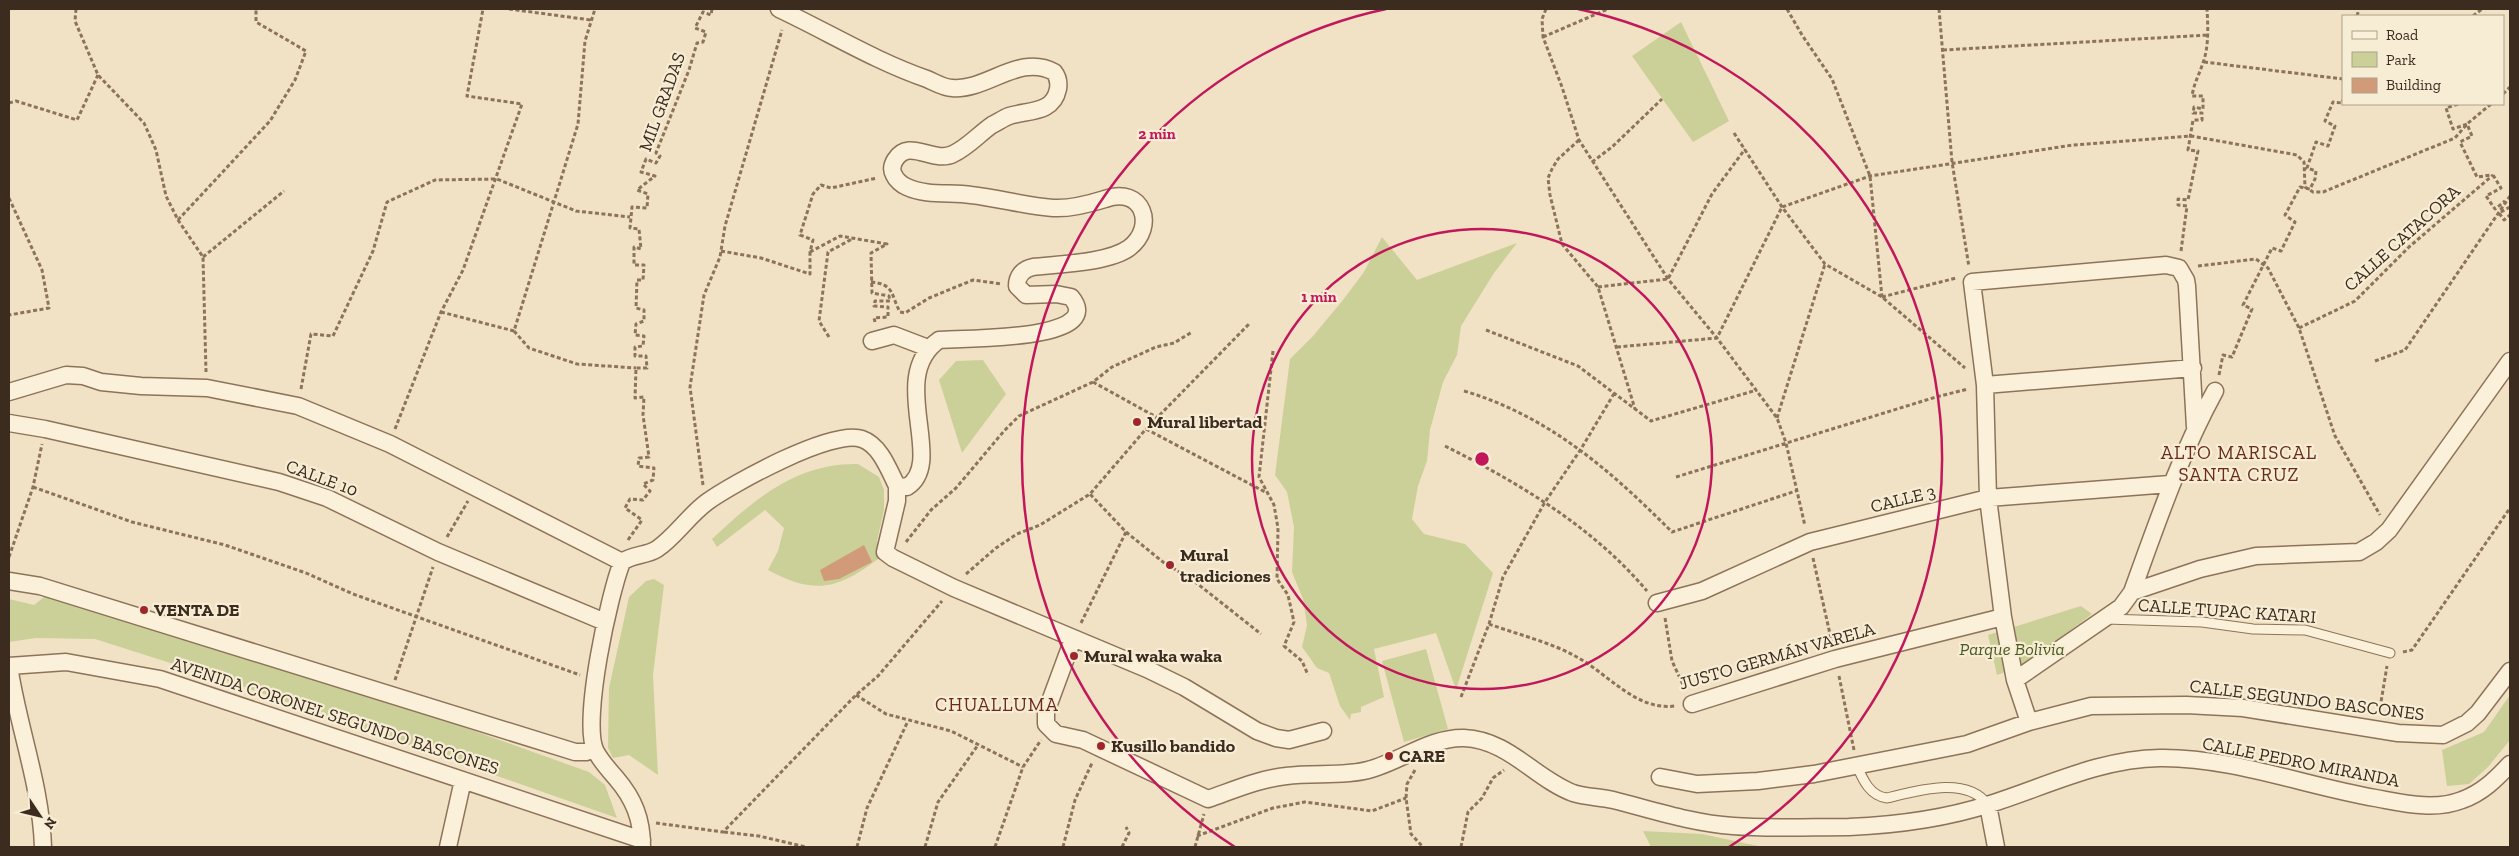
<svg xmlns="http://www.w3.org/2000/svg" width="2519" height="856" viewBox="0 0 2519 856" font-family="'Zilla Slab',serif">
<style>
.green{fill:#cbd098}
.building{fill:#d19b79}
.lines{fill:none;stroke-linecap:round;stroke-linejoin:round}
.service-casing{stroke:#8d735a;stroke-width:11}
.minor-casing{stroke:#8d735a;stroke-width:19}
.path{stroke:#8d735a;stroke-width:3;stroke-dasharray:4 2.5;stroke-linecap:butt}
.service{stroke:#fbf0d9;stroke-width:9}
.minor{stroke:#fbf0d9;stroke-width:16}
.ring{fill:none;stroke:#c2185b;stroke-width:2.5}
.poi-dot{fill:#9f272b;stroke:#f7edd5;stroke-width:2}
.labels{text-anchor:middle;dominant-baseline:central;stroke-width:4.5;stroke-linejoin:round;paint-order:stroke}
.street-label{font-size:18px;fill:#3c2c1f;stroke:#f7edd5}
.poi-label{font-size:18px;font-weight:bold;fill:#3c2c1f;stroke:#f7edd5;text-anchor:start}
.park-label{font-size:18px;font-style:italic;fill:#4e5a24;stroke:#f7edd5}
.neighbourhood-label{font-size:19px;letter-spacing:1px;fill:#6b2a1c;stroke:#f7edd5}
.centre{fill:#c2185b;stroke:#f7edd5;stroke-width:2.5}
.ring-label{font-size:15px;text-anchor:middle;font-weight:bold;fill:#c2185b;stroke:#f7edd5;stroke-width:4.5;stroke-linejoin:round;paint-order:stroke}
</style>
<rect width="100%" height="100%" fill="#f1e2c5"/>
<!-- green -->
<path class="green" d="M1681,22l48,99 -36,21 -61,-86z
M1382,237l35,43 100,-37 -23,30 -33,53 -4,29 -14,27 -13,48 -3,31 -9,25 -6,33 12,15 41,10 28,29 -37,117 -20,-57 -62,16 10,48 -23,10v5l-10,2 -1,6 -10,-14 -11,-33 -12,-5 -15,-21 5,-22 -4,-26 -11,-27 2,-45 -7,-35 -12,-17 15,-116 23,-23 30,-36 21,-28z
M983,360l23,34 -44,59 -23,-73 17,-19z
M858,464l21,13 5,13v20l-7,31 5,15c-43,33 -66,40 -114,14l10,-19 6,-23 -19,-18 -48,37 -5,-8c43,-40 84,-76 146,-75z
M654,579l10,6 -11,90 5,100 -29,-20 -16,3 -5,-10 1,-60 20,-91 17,-16z
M53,590l290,94 246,88 16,13 12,33 -390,-137 -132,-42 -59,-1 -27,4v-43l25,6z
M2081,606l11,8 -67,51 -28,10 -9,-40z
M1426,649l22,80 -44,13 -22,-81z
M2510,695v45l-22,27 -19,17 -22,2 -5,-36 42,-18z
M1643,831l59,3 61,13h-112z"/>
<!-- building -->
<path class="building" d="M864,545l8,17 -33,17 -15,2 -4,-11z"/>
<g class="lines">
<!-- service casing -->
<g class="service-casing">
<path id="service" d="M2106,619l96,3 51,7 52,1 85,23
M1857,766c6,14 13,30 30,32 29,-7 80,-23 101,7"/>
</g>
<!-- minor casing -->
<g class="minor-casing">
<path id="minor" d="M872,341l22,-6 34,13
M1985,385l208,-17
M9,392l57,-17 17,1 18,6 40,4 66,2 91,18 92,38 232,118
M9,423l36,6 234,53 48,16 111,54 167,70
M897,486v15l-12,51 8,6 61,30 193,81 37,18 73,44 19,7 13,2 34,-9
M9,581l31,5 535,166h11l8,-3
M2132,592l68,-23 56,-13 103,-4 17,-10 13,-12 121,-169
M1657,603l45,-12 108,-49 178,-44 182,-14
M1073,639l-27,73v12l10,10 27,6 125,59c26,-9 51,-20 78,-23 27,-4 55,1 82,-6 32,-8 62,-33 96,-32 45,2 70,40 109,55 12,4 27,4 40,7 40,10 78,23 120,26 38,3 77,1 116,1 47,-2 95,-8 141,-23 57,-18 109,-45 170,-46 70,-1 146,28 215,40 28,5 59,13 87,2 20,-7 34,-21 48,-36
M9,666l57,-4 94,17 482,161
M9,666c9,61 32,119 34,181
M2015,680l106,-73 11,-15c25,-69 48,-137 83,-201
M1692,704l143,-45 168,-42
M2029,722l-14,-42 -12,-63 -15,-119 -3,-113 -13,-103 194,-17 13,3 7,12 1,6 8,141
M1660,777l37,7 61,-3 56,-7 153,-30 62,-22 62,-16 95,-1 57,3 155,25 45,2 24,-12 11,-10 32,-42
M1988,805l8,42
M448,847l15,-67
M642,847c0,-28 -8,-48 -26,-69 -8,-9 -16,-18 -21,-28 -13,-31 14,-155 27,-188 11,-8 24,-6 35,-13 19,-13 31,-33 50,-47 25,-18 126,-74 155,-63 18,6 27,31 35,47l10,1c40,-25 -21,-110 32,-147 19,-2 170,2 132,-43l-15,-3 -30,1 -9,-9c0,-10 6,-17 16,-19 26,-3 75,-4 96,-19 28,-21 14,-63 -24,-49 -16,5 -35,10 -52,9 -27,-2 -55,-10 -82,-13 -20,-3 -45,1 -64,-8 -5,-2 -11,-7 -13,-12 -3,-5 -2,-10 1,-15 14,-23 38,4 58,-6 15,-7 26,-20 39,-29 6,-3 12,-7 17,-9 19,-6 44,-2 49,-27 1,-6 0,-12 -4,-17 -35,-19 -67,19 -102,16 -8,0 -18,-6 -25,-9 -52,-18 -99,-47 -148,-70"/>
</g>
<!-- path -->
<path class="path" d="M76,9l-1,12 23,54 46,48 12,27 10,46 12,24 25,37 3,115
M509,9l82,11
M1546,9l-4,10 1,18 19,50 17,53 89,139 49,59 60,80 9,25 19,83
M1787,9l15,26 30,44 38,97 12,121
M1939,9l13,153 17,105
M2357,16l2,-7
M2473,16l9,-7
M1543,37l65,-28
M1943,50l265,-15
M2204,62l139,17
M2503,94l7,-7
M9,103l7,-2 61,19 21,-45
M2458,104l-12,4 7,21 14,-5 5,12 -12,6 17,35 14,-2
M1734,133l48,74 43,57 57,33 83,71
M1579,140l-21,19 -6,10 -4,9 2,17 12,49 36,43 37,122
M1592,162l20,-15 50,-48
M2493,175l8,13 -15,8 9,13 10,-8
M9,198l33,72 7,38 -40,7
M2510,207l-11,6 5,7 6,-5
M178,220l92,-99 25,-41 11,-29 -50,-29v-13
M721,251l40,7 49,16v-22l3,-12 -13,-5 13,-41 8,-9 10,3 46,-10
M2181,251l6,-45 -9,-1v-6l10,1 10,-49 -10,-1 5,-30h9v-7h-9l1,-6 9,2v-13h-11c2,-13 7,-21 11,-33 6,-17 5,-37 4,-54
M810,252l30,-16 47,8 -16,9 1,40 17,3 1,5h-15l-1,5 14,1v10l-14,1 1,4
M203,257l81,-66
M2198,266l58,-7 12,9 31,60 36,108 45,79
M871,282c24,2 20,14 29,30l5,1 24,-15 44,-18 29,4
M1598,287l70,-8 44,-85 33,-45
M1882,297l74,-19
M441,312l73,19 64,-207 7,-83 10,-32
M2299,328l56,-27 54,-54 84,-72
M1486,330l92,36 73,55 106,-31
M514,331l15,17 48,16 59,4
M829,337l-10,-16 9,-69 26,-14
M1617,347l100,-9 65,-131 88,-31 203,-31 118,-9 106,19 7,7 1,25 8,5h10l132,-54 12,-14 24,-20
M1273,351l-14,126 15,28 4,23 -1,51 11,16 6,27 -10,24 18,15 6,14
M2375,361l30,-11 105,-154
M2219,375l4,-20 9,2 20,-48 -9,-4 29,-57 9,3 14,-29 -10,-7 15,-28 10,2 5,-10 1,-8 -9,-3 9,-26 12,4 7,-20 -10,-5 8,-19 9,1 1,-3
M1093,382l65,36
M301,389l10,-55 22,2 40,-85 14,-49 48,-22 62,-1 79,32 54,6
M1464,391c85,25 147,80 208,141l124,-41
M1777,418l48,-154
M395,429l46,-117 22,-42 59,-166 -55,-8 16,-87
M1146,429l121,64
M1445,446c74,37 148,81 202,145
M1676,477l260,-80 32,-8
M703,485l-13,-98 14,-92 16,-38 5,-31 57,-196
M33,487l99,35 93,23 81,28 47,21 227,81
M1126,532l37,30 31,19 67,53
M447,537l21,-36
M628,540l14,-20 -17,-12 5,-9 13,1 7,-9 -7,-7 10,-4 1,-12 -16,-2 1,-8 10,-1 -6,-42 1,-18 -9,1 1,-30h11l-1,-12h-11v-9l8,-1 1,-10 -9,-1 1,-11 8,-3v-11l-8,-2 1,-28h6l1,-15h-10v-18l7,2 -2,-20 -9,-1 2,-21 15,1 1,-14 -11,-4 18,-14 -14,-4 5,-13 10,4 4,-7 -4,-3 33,-83 8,-27 6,-1 3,-10 -11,-4 8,-16 8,3 1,-6
M906,542l25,-32 25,-22 48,-57 15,-15 74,-34 19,-15 44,-20 18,-4 18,-11
M9,557l24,-70 9,-43
M1813,558l19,85
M966,574l30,-26 21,-14 23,-9 50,-31 56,-65 104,-106
M1665,618l7,43 13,28
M1081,623l45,-91 -36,-38
M1489,624c27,10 61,18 86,32 33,17 60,55 100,50
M2403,652l9,-2 98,-142
M1839,676l15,74
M395,680l38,-113
M856,695l30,19 65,17 72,36
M1461,697l28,-73 14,-47 42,-75 36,-53 34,-57
M2379,714l8,-48
M1415,770l-8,14 -1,14 5,36 12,13
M656,823l67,9 133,-137 22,-19 64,-75
M724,832l35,4 47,11
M1197,836l76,-28 32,-6 67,9 34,-13
M857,847l10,-39 41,-87
M925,847l13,-45 40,-57
M995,847l28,-80 18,-27
M1063,847l12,-47 17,-37
M1122,847l7,-14 -3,-6
M1195,847l9,-33
M1461,847l7,-35 14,-14 11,-20 11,-8"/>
<!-- service -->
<use href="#service" class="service"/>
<!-- minor -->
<use href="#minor" class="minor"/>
</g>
<!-- distance rings -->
<g class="ring">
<circle cx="1482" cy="459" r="230"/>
<path d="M1235 847A460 460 0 0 1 1386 9M1578 9A460 460 0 0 1 1729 847"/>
</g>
<!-- markers -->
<g class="poi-dot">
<circle cx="1137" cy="422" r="5"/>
<circle cx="1170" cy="565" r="5"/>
<circle cx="144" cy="610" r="5"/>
<circle cx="1074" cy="656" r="5"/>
<circle cx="1101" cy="746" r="5"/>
<circle cx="1389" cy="756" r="5"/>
</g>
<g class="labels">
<!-- street labels -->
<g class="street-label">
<text transform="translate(662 102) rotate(-70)">MIL GRADAS</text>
<text transform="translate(2402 238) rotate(-42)">CALLE CATACORA</text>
<text transform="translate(322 478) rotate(20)">CALLE 10</text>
<text transform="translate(1903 499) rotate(-14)">CALLE 3</text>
<text transform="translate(2227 611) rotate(4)">CALLE TUPAC KATARI</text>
<text transform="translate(1777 656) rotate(-16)">JUSTO GERMÁN VARELA</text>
<text transform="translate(2307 700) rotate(7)">CALLE SEGUNDO BASCONES</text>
<text transform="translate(335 716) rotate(18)">AVENIDA CORONEL SEGUNDO BASCONES</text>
<text transform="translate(2301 762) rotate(11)">CALLE PEDRO MIRANDA</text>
</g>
<!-- poi labels -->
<g class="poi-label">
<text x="1147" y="422">Mural libertad</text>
<text x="1180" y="555">Mural<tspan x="1180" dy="21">tradiciones</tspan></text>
<text x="154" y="610">VENTA DE</text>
<text x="1084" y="656">Mural waka waka</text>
<text x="1111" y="746">Kusillo bandido</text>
<text x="1399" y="756">CARE</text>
</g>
<!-- park labels -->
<g class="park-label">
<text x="2012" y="649">Parque Bolivia</text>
</g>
<!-- neighbourhood labels -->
<g class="neighbourhood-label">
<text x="2239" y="452">ALTO MARISCAL<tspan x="2239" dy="22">SANTA CRUZ</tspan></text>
<text x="997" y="704">CHUALLUMA</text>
</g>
</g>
<circle cx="1482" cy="459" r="8" class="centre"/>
<g class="ring-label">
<text x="1157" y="139">2 min</text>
<text x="1319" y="302">1 min</text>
</g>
<!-- border -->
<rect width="2519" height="856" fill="none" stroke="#3c2c1f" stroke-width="20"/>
<!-- legend -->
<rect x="2342" y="15" width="162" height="90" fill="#f7edd5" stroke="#aca08c"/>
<rect x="2352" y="31" width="25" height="8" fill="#fbf0d9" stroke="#aca08c"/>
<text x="2386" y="40" font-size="15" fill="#3c2c1f">Road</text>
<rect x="2352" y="52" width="25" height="15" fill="#cbd098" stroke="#aca08c"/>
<text x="2386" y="65" font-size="15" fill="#3c2c1f">Park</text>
<rect x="2352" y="78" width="25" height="15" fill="#d19b79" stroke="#aca08c"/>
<text x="2386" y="90" font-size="15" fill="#3c2c1f">Building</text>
<!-- north arrow -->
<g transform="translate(40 816) rotate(125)" stroke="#f7edd5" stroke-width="4" paint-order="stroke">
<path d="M0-4L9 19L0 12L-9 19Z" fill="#3c2c1f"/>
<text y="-8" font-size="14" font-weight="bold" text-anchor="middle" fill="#3c2c1f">N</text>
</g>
</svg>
